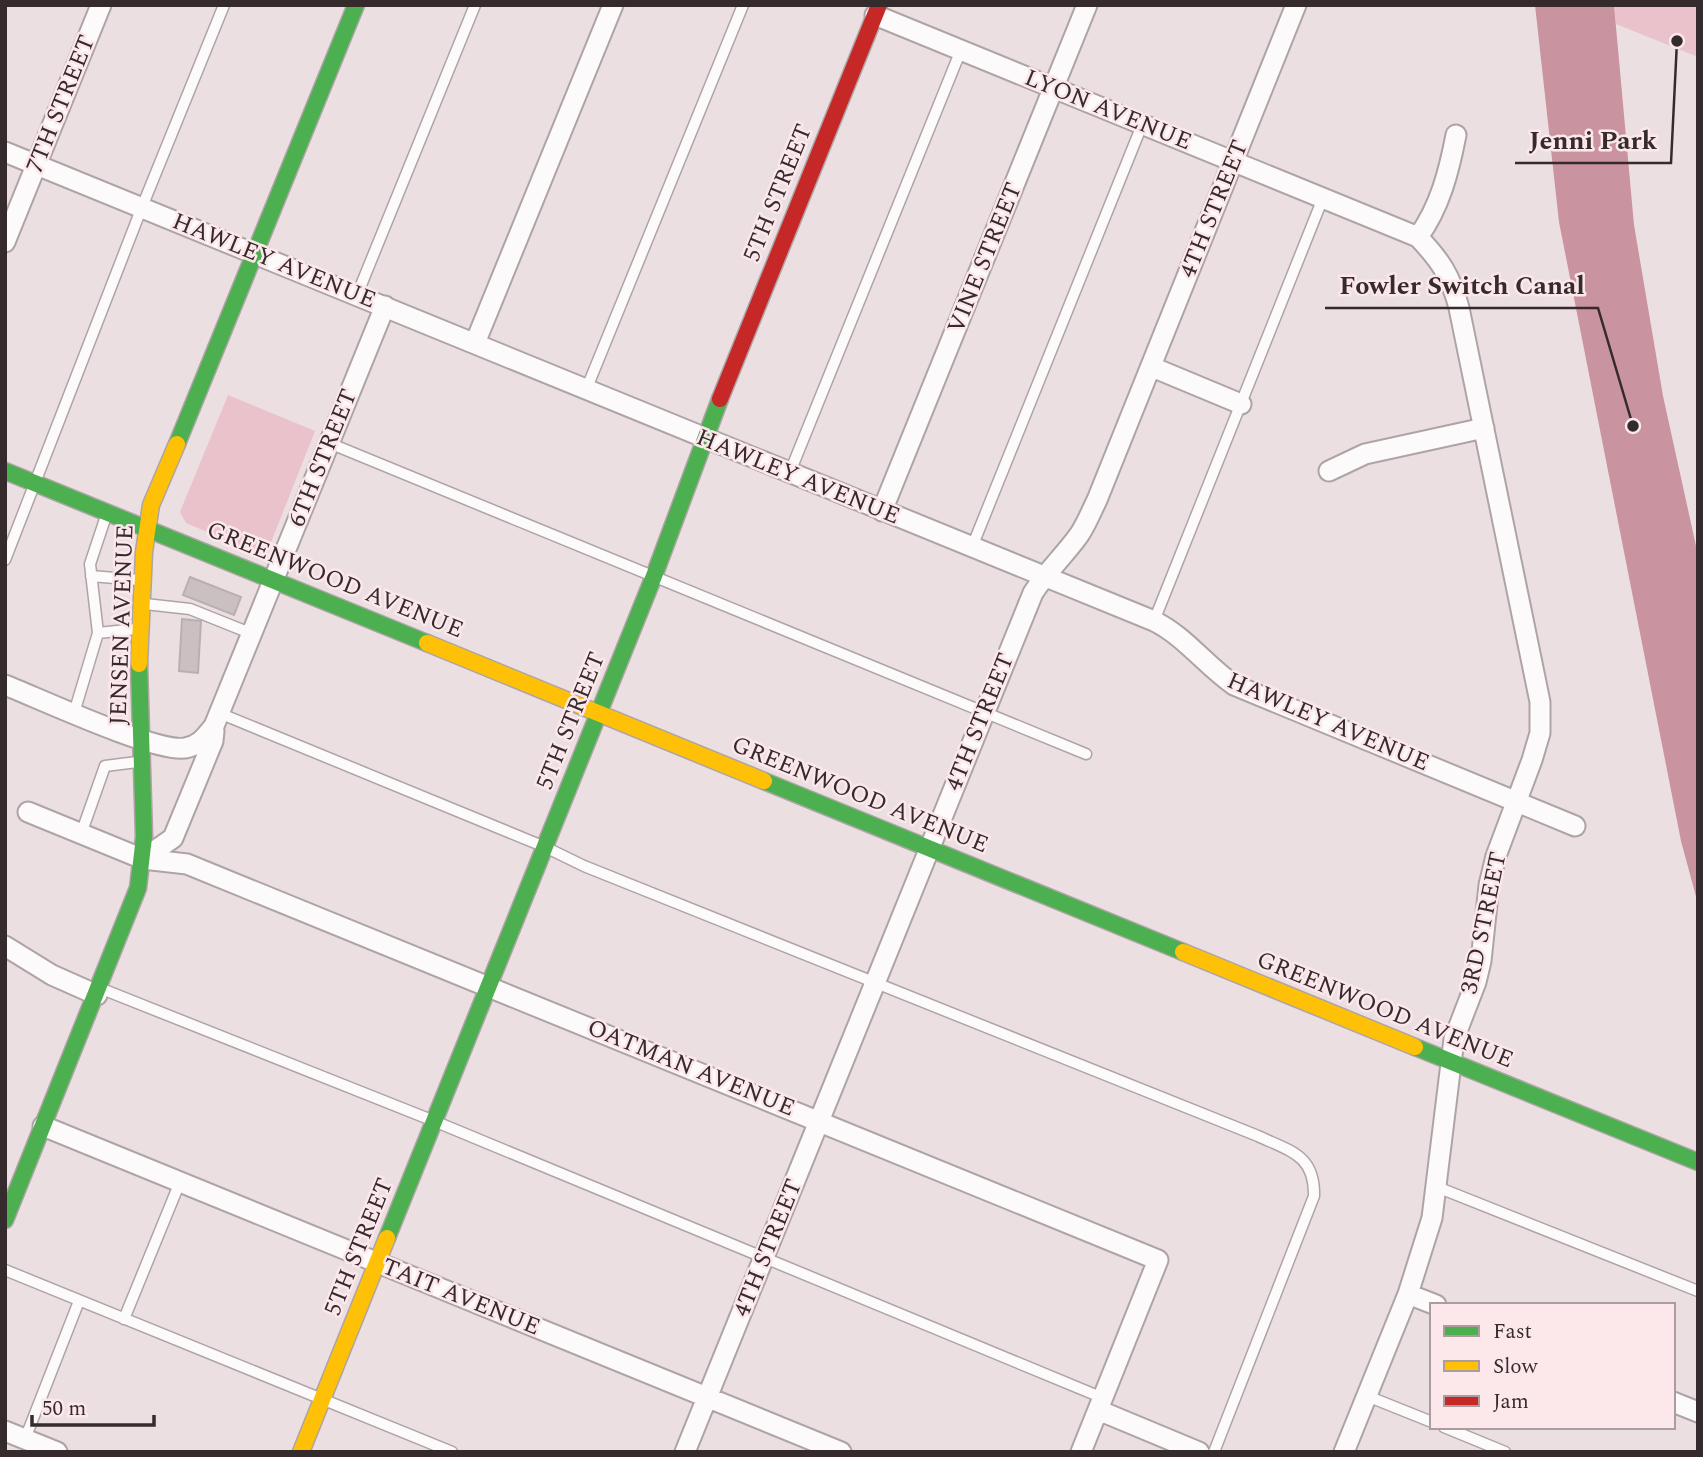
<svg xmlns="http://www.w3.org/2000/svg" width="1703" height="1457" viewBox="0 0 1703 1457" font-family="Spectral,serif">
<style>
.green{fill:#eac2cb}
.water{fill:#ca93a0}
.building{fill:#cac0c2;stroke:#b9afb1;stroke-width:2}
.lines{fill:none;stroke-linecap:round;stroke-linejoin:round}
.lane-casing{stroke:#aea4a6;stroke-width:13}
.street-casing{stroke:#aea4a6;stroke-width:23}
.fast-casing{stroke:#aea4a6;stroke-width:19}
.slow-casing{stroke:#aea4a6;stroke-width:19}
.jam-casing{stroke:#aea4a6;stroke-width:19}
.lane{stroke:#fcfafa;stroke-width:10}
.street{stroke:#fcfafa;stroke-width:19}
.fast{stroke:#4caf50;stroke-width:16}
.slow{stroke:#ffc107;stroke-width:16}
.jam{stroke:#c62828;stroke-width:16}
.labels{text-anchor:middle;dominant-baseline:central;stroke-width:5;stroke-linejoin:round;paint-order:stroke}
.street-label{font-size:24px;fill:#352b2d;stroke:#fce7eb}
.leader{fill:none;stroke:#352b2d;stroke-width:2.5}
.callout-dot{fill:#352b2d;stroke:#fce7eb;stroke-width:2.5}
.callout-label{font-size:26px;text-anchor:middle;font-weight:bold;fill:#352b2d;stroke:#fce7eb;stroke-width:5;stroke-linejoin:round;paint-order:stroke}
</style>
<rect width="100%" height="100%" fill="#ecdfe1"/>
<!-- green -->
<path class="green" d="M1614,5h84v52l-82,-33z
M228,395l87,36 -47,119 -11,3 -71,-30 -6,-11z"/>
<!-- water -->
<path class="water" d="M1535,5h79l20,220 29,171 35,159v349l-17,-63 -122,-619z"/>
<!-- building -->
<path class="building" d="M190,577l51,20 -7,18 -51,-20z
M182,619l19,2 -3,52 -19,-2z"/>
<g class="lines">
<!-- lane casing -->
<g class="lane-casing">
<path id="lane" d="M357,295l118,-290
M586,390l157,-385
M329,443c252,103 504,208 757,311
M790,472l171,-422
M972,547l170,-422
M5,560l137,-353 82,-202
M91,576l48,4
M145,604l45,5 60,24
M1154,621l169,-423
M98,633l38,-4
M74,713l24,-80 -8,-69 16,-48
M219,713l326,134 39,19 674,270c32,15 57,19 56,60l-100,256
M81,834l24,-68 32,-4
M102,989l332,132 669,277
M1437,1187l261,104
M5,1270l447,182
M124,1319l56,-137
M1367,1396l65,26
M1444,1427l61,25
M25,1439l54,-138"/>
</g>
<!-- street casing -->
<g class="street-casing">
<path id="street" d="M875,15l543,222
M5,152l1149,469c32,16 51,44 80,64l341,141
M5,242l96,-237
M475,343l138,-338
M1152,367l89,37
M1329,471l36,-17 119,-26
M882,511l205,-506
M5,685c33,13 151,68 180,63 14,-2 20,-11 29,-22l171,-420
M28,812l115,47 44,5 971,396 -77,192
M143,859l30,-21 40,-97 1,-10
M5,946l47,29 45,20
M43,1126l798,326
M1408,1294l28,11
M1673,1402l25,10
M1098,1410l101,42
M5,1431l52,21
M685,1452l348,-859c13,-21 31,-37 46,-58 7,-10 12,-23 18,-35l199,-495
M1344,1452l64,-158 24,-76 22,-179 22,-57 5,-21 8,-76 7,-29 36,-96 8,-27v-31l-81,-394c-8,-32 -19,-48 -41,-71 22,-30 31,-66 38,-102"/>
</g>
<!-- fast casing -->
<g class="fast-casing">
<path id="fast" d="M177,444l179,-439
M5,471l422,172
M764,781l419,171
M1415,1047l283,115
M5,1220l133,-332 6,-51 -5,-173
M387,1238l267,-662 66,-177"/>
</g>
<!-- slow casing -->
<g class="slow-casing">
<path id="slow" d="M427,643l337,138
M139,664l5,-112 7,-47 26,-61
M1183,952l232,95
M301,1452l86,-214"/>
</g>
<!-- jam casing -->
<g class="jam-casing">
<path id="jam" d="M720,399l159,-394"/>
</g>
<!-- lane -->
<use href="#lane" class="lane"/>
<!-- street -->
<use href="#street" class="street"/>
<!-- fast -->
<use href="#fast" class="fast"/>
<!-- slow -->
<use href="#slow" class="slow"/>
<!-- jam -->
<use href="#jam" class="jam"/>
</g>
<g class="labels">
<!-- street labels -->
<g class="street-label">
<text transform="translate(61 104) rotate(-68)">7TH STREET</text>
<text transform="translate(1108 110) rotate(22)">LYON AVENUE</text>
<text transform="translate(778 193) rotate(-68)">5TH STREET</text>
<text transform="translate(1214 209) rotate(-68)">4TH STREET</text>
<text transform="translate(985 258) rotate(-68)">VINE STREET</text>
<text transform="translate(274 261) rotate(22)">HAWLEY AVENUE</text>
<text transform="translate(323 458) rotate(-68)">6TH STREET</text>
<text transform="translate(798 477) rotate(22)">HAWLEY AVENUE</text>
<text transform="translate(335 580) rotate(22)">GREENWOOD AVENUE</text>
<text transform="translate(122 625) rotate(-88)">JENSEN AVENUE</text>
<text transform="translate(571 721) rotate(-68)">5TH STREET</text>
<text transform="translate(980 722) rotate(-68)">4TH STREET</text>
<text transform="translate(1328 722) rotate(23)">HAWLEY AVENUE</text>
<text transform="translate(860 795) rotate(22)">GREENWOOD AVENUE</text>
<text transform="translate(1484 923) rotate(-78)">3RD STREET</text>
<text transform="translate(1385 1010) rotate(22)">GREENWOOD AVENUE</text>
<text transform="translate(691 1068) rotate(22)">OATMAN AVENUE</text>
<text transform="translate(359 1247) rotate(-68)">5TH STREET</text>
<text transform="translate(768 1248) rotate(-68)">4TH STREET</text>
<text transform="translate(461 1297) rotate(22)">TAIT AVENUE</text>
</g>
</g>
<!-- callouts -->
<path class="leader" d="M1677 41L1671 163H1515M1633 426L1598 308H1325"/>
<g class="callout-dot">
<circle cx="1677" cy="41" r="7"/>
<circle cx="1633" cy="426" r="7"/>
</g>
<g class="callout-label">
<text x="1593" y="149">Jenni Park</text>
<text x="1462" y="294">Fowler Switch Canal</text>
</g>
<!-- border -->
<rect width="1703" height="1457" fill="none" stroke="#352b2d" stroke-width="14"/>
<!-- legend -->
<rect x="1430" y="1303" width="245" height="126" fill="#fce7eb" stroke="#ac9c9f" stroke-width="2"/>
<rect x="1444" y="1326" width="35" height="10" fill="#4caf50" stroke="#ac9c9f" stroke-width="2"/>
<text x="1493" y="1338" font-size="21" fill="#352b2d">Fast</text>
<rect x="1444" y="1361" width="35" height="10" fill="#ffc107" stroke="#ac9c9f" stroke-width="2"/>
<text x="1493" y="1373" font-size="21" fill="#352b2d">Slow</text>
<rect x="1444" y="1396" width="35" height="10" fill="#c62828" stroke="#ac9c9f" stroke-width="2"/>
<text x="1493" y="1408" font-size="21" fill="#352b2d">Jam</text>
<!-- scale -->
<path d="M32 1415v10h122v-10" fill="none" stroke="#352b2d" stroke-width="3.5"/>
<text x="42" y="1415" font-size="21" fill="#352b2d" stroke="#fce7eb" stroke-width="5" paint-order="stroke">50 m</text>
</svg>
